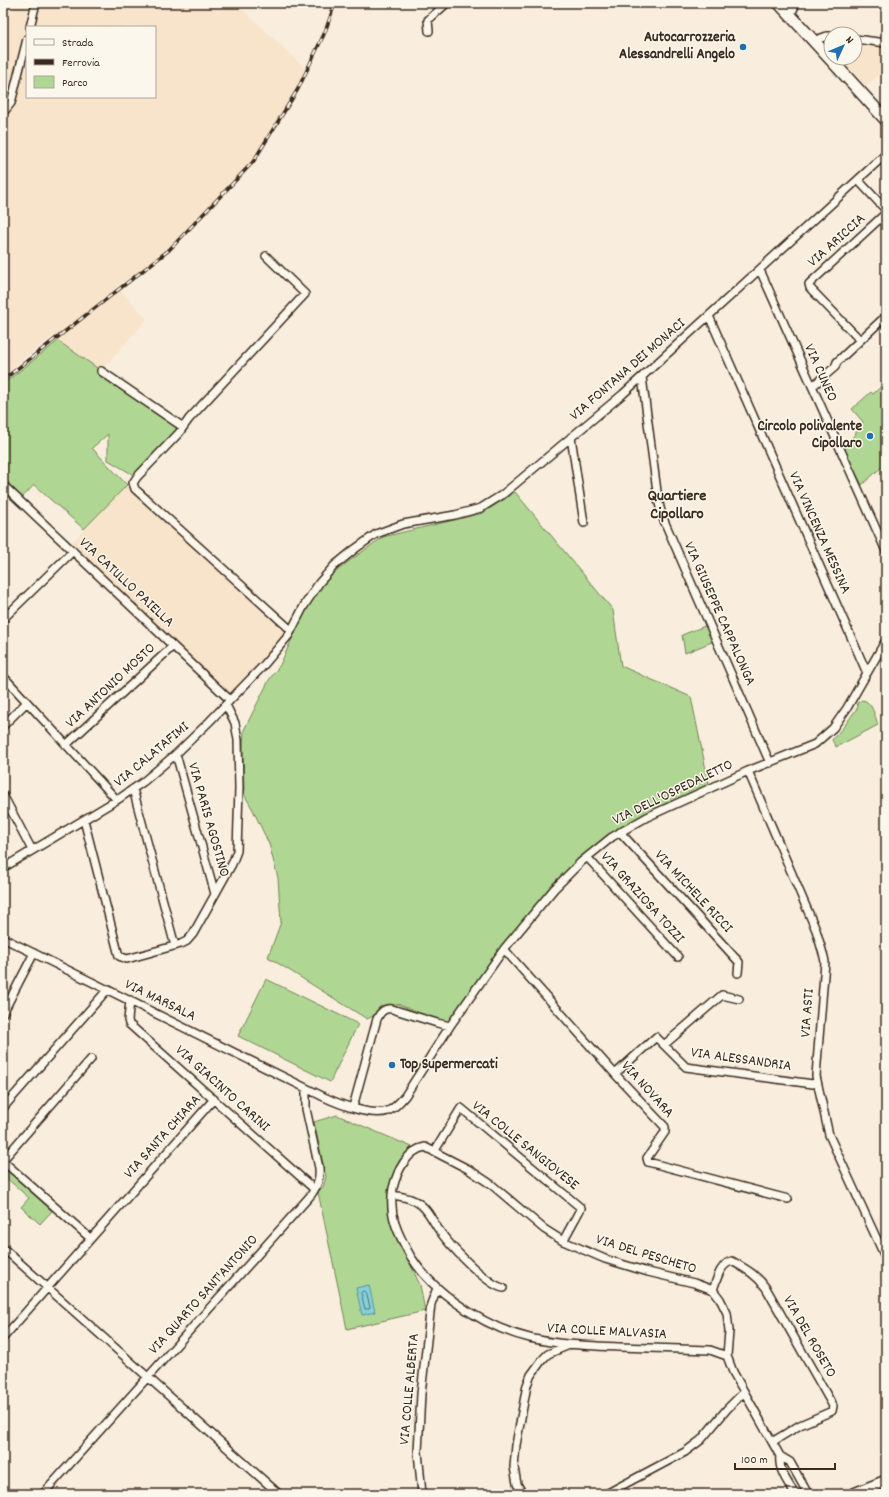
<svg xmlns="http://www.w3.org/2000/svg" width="889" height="1497" viewBox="0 0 889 1497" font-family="Dekko,sans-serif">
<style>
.built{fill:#f7e4cb;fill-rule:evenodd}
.green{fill:#afd793;stroke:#758058}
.water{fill:#82d2de;stroke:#668f91}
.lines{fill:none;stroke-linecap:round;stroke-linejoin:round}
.shore{stroke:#576d6b;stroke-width:1}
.street-casing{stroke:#3b2a1e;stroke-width:10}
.secondary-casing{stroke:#3b2a1e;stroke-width:14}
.street{stroke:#fbf7ec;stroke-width:7}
.secondary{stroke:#fbf7ec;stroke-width:11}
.rail-casing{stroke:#3b2a1e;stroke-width:3.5}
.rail{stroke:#fbf7ec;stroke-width:2;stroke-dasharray:6;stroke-linecap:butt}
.poi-dot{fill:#1f6fb2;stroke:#fbf7ec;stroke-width:1.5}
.labels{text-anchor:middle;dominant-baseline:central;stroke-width:3;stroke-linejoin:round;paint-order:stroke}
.poi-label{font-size:15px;font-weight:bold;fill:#3b2a1e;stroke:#fbf7ec;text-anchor:end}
.street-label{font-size:15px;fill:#3b2a1e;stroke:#fbf7ec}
.neighbourhood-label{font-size:16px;font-weight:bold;fill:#3b2a1e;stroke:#fbf7ec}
</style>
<rect width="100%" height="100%" fill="#f9eedd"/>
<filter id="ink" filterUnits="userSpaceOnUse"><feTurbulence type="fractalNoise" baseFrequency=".025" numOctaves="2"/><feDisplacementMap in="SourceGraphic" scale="8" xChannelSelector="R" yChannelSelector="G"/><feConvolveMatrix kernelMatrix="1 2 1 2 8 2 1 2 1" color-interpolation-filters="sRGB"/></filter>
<g filter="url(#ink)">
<!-- built -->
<path class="built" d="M3,3h233l71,67 -9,19 -45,73 -84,88 -16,12 -36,24 30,33 -46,52 -49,-34 -49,38zM27,27h128v70h-128z
M883,3h3v25l-5,-1z
M855,42l31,4v22l-20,18 -26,-28h15z
M127,485l161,145 -11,17 -48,48 -159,-151z"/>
<!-- green -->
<path class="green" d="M58,341l125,86 -46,50 -29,-17v-26l-16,14 35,37 -43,44 -50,-44 -12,13 -19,-21v-93z
M886,382v81l-24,22 -18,-35 19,-28 -11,-13 19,-17 2,2z
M515,492l98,118 8,56 70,31 19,92 -90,43 -66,57 -104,137 -52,-22 -31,15 -99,-62 13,-35 -3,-44 -9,-34 -16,-34 -9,-16 -1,-44 1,-20 25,-50 11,-15 35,-76 33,-27 35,-25 100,-24z
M707,625l7,16 -29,12 -3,-18z
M862,700c10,1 13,16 16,25l-42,22 -4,-7 13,-15 13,-18 -1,-4z
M266,979l92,45 -28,58 -92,-46z
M337,1115l75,32 -13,15 -10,25 -1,20 2,14 30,64 5,26 -78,18 -29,-137 5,-5 3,-10 -12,-55z
M3,1167l49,44 -12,13 -19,-17 8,-9 -26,-23z"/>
<!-- water -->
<path class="water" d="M369,1285l6,27 -13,3 -6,-27z"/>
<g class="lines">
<!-- shore -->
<path class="shore" d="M363,1291l3,1 4,15 -1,2h-4l-4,-16z"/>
<!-- street casing -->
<g class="street-casing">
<path id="street" d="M790,15l4,-7 1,-5
M30,27l6,-24
M429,31l-1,-11 19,-17
M855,39l31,4
M813,41l14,-5h4
M3,113l8,-10 16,-64
M858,180l28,30
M266,256l39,38 -116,125 -10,14 -42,44 -4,6 2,6 156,141
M760,270l126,281
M709,316l158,357
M860,340l-50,-52 -1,-4 77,-71
M101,371l82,56
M642,377l16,122 4,17 108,247
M815,384l20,-17 2,-5 49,-46
M571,437l13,86
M3,485l227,215
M3,619l70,-68
M3,676l114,124
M3,726l24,-24
M66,745l107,-99
M176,754l39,140
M748,771l68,159 8,27 1,5 -9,114 13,59 57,124
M133,789l42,157
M3,795l29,55
M84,820l35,136 8,3 54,-15 6,-3 6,-7 39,-70 5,-13 2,-63 -1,-48 -3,-17 -9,-18
M620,832l119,130 -1,11
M587,857l91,100
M3,868l117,-70 23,-16 33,-28 33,-32 54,-56 26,-31 15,-29 15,-23 15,-17 21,-17 21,-15 27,-10 52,-9 26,-7 21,-13 121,-101 263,-240
M3,938l321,159c15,7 48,20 64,14 7,-3 12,-9 17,-15l45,-70 54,-77 50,-60 27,-27 31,-25 35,-20 101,-46 67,-27 18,-16 14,-20 39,-68
M504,949l111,125 50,53v5l-18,26 1,4 140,37
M130,1000l-2,20 1,4 185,165
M3,1013l31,-60
M664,1045l58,-50 17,4
M615,1074l41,-37 30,30 127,17 4,-3
M353,1107l24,-88c3,-7 7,-11 15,-10l45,14 13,3
M3,1108l105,-119
M434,1152l27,-44 120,100 -18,33
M3,1160l88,-101
M3,1161l87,77
M392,1195c11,2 21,3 29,10 8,6 12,17 18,25 10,15 47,54 64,58
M3,1248l276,246
M713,1290c4,-11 7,-26 19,-29 14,8 25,14 34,27l67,118 -1,5 -32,14 -28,17
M3,1338l211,-239
M727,1356l-17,-6c-30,-1 -61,-2 -91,-3 -66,-3 -109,-4 -164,-45 -18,-13 -32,-26 -44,-45 -13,-23 -23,-42 -18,-69 4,-16 14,-38 32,-41l43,22 24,16 52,44 19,12 42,18 43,13 46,11 19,7 7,9 7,14 2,18 -2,25 6,16 47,84c-2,14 8,27 15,38
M780,1456l10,6 18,32
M43,1494l268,-299c6,-9 9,-15 8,-27l-13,-59v-21
M422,1494l-4,-42 3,-58 10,-90 6,-16
M523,1494l-6,-10 -3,-17 2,-22 11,-60 4,-10 11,-15 6,-6 19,-8
M606,1494l79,-42 16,-12 26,-31 17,-17"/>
</g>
<!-- secondary casing -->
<g class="secondary-casing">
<path id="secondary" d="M779,3l107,117
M854,1494l32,-13"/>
</g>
<!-- street -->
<use href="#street" class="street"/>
<!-- secondary -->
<use href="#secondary" class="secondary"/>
<!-- rail casing -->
<g class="rail-casing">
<path id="rail" d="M3,380l166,-130 84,-88 45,-73 27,-57 10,-29"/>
</g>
<!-- rail -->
<use href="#rail" class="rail"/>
</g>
</g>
<!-- markers -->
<g class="poi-dot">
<circle cx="743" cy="47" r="4"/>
<circle cx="870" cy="436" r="4"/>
<circle cx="392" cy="1065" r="4"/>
</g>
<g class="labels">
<!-- poi labels -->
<g class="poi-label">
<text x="735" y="38">Autocarrozzeria<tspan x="735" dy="17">Alessandrelli Angelo</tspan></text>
<text x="862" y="427">Circolo polivalente<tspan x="862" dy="17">Cipollaro</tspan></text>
<text x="400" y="1065" text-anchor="start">Top Supermercati</text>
</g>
<!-- street labels -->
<g class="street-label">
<text transform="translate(837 241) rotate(-42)">VIA ARICCIA</text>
<text transform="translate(628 370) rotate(-41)">VIA FONTANA DEI MONACI</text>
<text transform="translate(820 373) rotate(66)">VIA CUNEO</text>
<text transform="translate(819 533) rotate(66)">VIA VINCENZA MESSINA</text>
<text transform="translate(126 583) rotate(43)">VIA CATULLO PAIELLA</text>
<text transform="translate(719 614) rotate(66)">VIA GIUSEPPE CAPPALONGA</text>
<text transform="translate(111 686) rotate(-43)">VIA ANTONIO MOSTO</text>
<text transform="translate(152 755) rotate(-40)">VIA CALATAFIMI</text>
<text transform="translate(673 793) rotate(-26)">VIA DELL'OSPEDALETTO</text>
<text transform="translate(208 820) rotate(74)">VIA PARIS AGOSTINO</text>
<text transform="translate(693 892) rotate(47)">VIA MICHELE RICCI</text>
<text transform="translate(642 898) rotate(48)">VIA GRAZIOSA TOZZI</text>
<text transform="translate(160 1001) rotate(26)">VIA MARSALA</text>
<text transform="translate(808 1013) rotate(-86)">VIA ASTI</text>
<text transform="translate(741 1060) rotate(8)">VIA ALESSANDRIA</text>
<text transform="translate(222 1089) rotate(42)">VIA GIACINTO CARINI</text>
<text transform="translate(647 1090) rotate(48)">VIA NOVARA</text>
<text transform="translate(163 1137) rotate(-48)">VIA SANTA CHIARA</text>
<text transform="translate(525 1146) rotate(39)">VIA COLLE SANGIOVESE</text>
<text transform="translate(646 1255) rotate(17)">VIA DEL PESCHETO</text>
<text transform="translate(204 1295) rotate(-48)">VIA QUARTO SANT'ANTONIO</text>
<text transform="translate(607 1332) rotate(3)">VIA COLLE MALVASIA</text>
<text transform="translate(809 1337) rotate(60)">VIA DEL ROSETO</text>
<text transform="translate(410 1389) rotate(-85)">VIA COLLE ALBERTA</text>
</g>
<!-- neighbourhood labels -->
<g class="neighbourhood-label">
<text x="677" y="496">Quartiere<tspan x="677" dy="18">Cipollaro</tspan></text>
</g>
</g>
<!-- margin -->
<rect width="889" height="1497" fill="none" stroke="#fbf7ec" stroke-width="16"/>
<rect x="8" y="8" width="873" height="1481" fill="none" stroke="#3b2a1e" stroke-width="1.5" filter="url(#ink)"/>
<!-- legend -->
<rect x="26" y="26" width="130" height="72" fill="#fbf7ec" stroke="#aea59a"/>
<rect x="34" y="39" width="20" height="6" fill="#fbf7ec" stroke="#aea59a"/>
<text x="62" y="46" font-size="12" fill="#3b2a1e">Strada</text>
<rect x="34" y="59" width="20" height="6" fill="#3b2a1e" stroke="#aea59a"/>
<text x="62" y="66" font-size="12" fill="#3b2a1e">Ferrovia</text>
<rect x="34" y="76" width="20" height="12" fill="#afd793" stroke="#aea59a"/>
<text x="62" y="86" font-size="12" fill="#3b2a1e">Parco</text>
<!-- north arrow -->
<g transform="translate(843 46) rotate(46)"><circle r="19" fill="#fbf7ec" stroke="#aea59a"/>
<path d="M0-3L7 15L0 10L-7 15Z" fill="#1f6fb2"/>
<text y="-6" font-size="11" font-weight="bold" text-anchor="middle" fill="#3b2a1e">N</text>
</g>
<!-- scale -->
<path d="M735 1463v6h100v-6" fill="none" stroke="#3b2a1e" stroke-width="2"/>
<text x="741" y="1463" font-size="12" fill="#3b2a1e" stroke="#fbf7ec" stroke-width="3" paint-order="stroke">100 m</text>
</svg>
